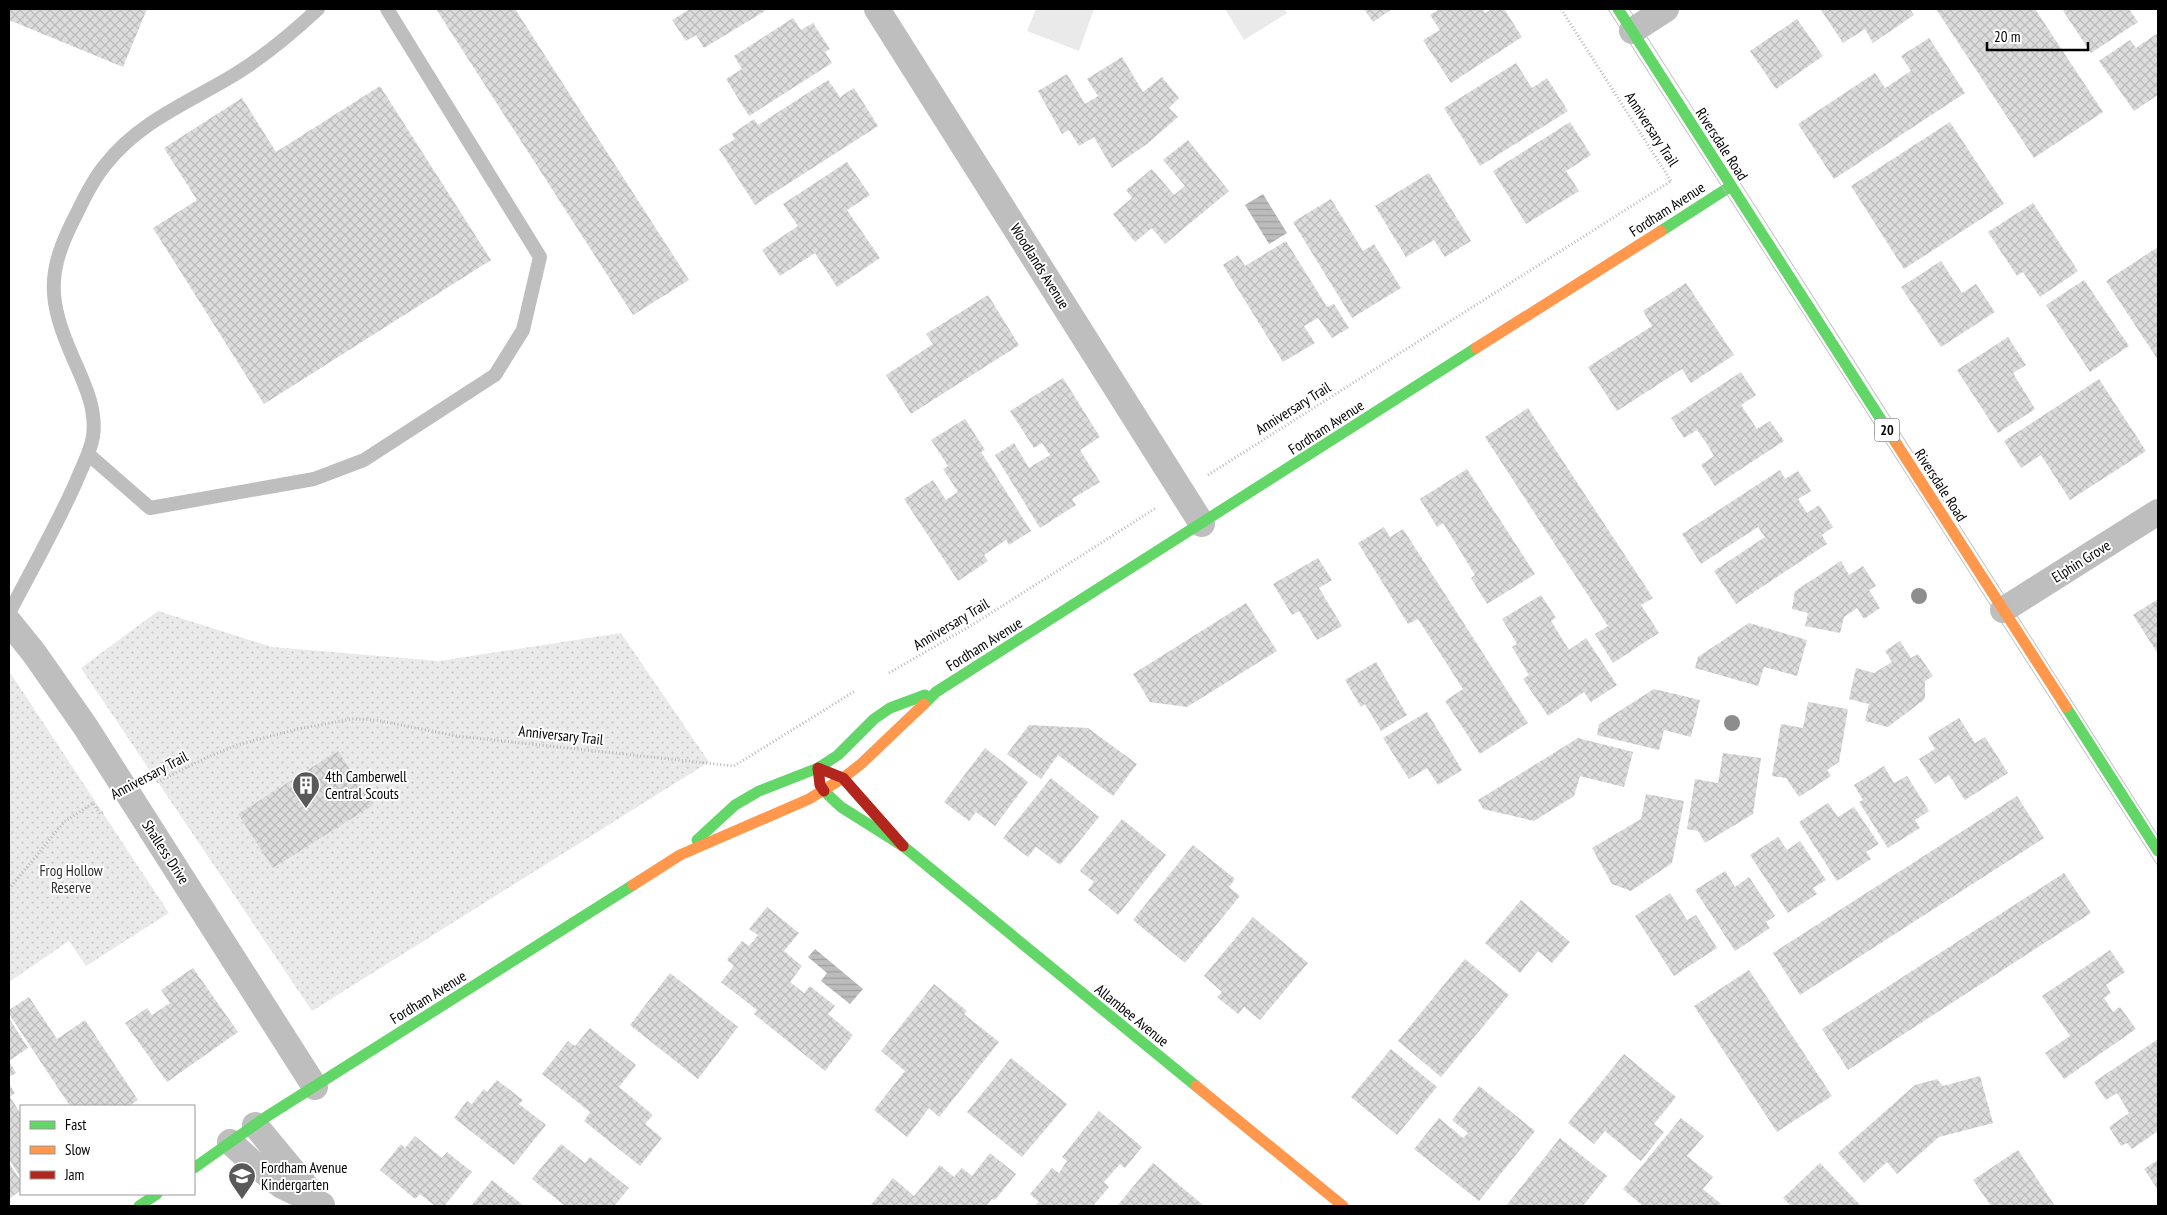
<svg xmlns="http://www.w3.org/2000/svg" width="2167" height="1215" viewBox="0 0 2167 1215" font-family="'PT Sans Narrow',sans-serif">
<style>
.grass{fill:url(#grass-dots)}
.garden{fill:#eaeaea}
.water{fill:url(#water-rules)}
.building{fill:url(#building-cross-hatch)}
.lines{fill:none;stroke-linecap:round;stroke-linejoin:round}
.path{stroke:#b8b8b8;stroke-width:3;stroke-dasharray:1 2.5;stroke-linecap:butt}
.lane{stroke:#bebebe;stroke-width:14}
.street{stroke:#bebebe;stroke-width:26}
.fast{stroke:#63d668;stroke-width:11}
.slow{stroke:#ff974d;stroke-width:11}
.jam{stroke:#b3261e;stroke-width:11}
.tram{stroke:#bdbdbd;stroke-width:1}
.tree{fill:#8d8d8d}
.labels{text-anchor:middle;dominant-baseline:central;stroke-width:4;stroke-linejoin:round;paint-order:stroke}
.shield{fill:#fff;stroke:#4c4c4c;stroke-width:1}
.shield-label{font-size:14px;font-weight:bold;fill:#000}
.street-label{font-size:15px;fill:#000;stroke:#fff}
.poi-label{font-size:15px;fill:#000;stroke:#fff;text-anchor:start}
.park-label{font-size:15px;fill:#2f2f2f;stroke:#fff}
</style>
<defs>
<pattern id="grass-dots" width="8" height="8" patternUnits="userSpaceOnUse" patternTransform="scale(1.25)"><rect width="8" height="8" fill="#eaeaea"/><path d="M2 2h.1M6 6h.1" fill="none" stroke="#c7c7c7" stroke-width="1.8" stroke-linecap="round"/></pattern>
<pattern id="water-rules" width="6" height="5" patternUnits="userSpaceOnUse" patternTransform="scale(1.25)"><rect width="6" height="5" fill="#bcbcbc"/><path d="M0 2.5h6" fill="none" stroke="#a0a0a0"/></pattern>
<pattern id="building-cross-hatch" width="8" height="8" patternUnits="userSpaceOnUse" patternTransform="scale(1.25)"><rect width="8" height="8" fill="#dcdcdc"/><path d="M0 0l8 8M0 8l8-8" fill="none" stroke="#bbb"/></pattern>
</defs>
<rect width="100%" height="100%" fill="#fff"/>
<!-- grass -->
<path class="grass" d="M158,611l114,36 167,14 182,-28 88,129 -397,249 -231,-343z
M9,671l160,242 -83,53 -17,-25 -60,41z"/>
<!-- garden -->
<path class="garden" d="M1036,9h58l-15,42 -52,-20z
M1225,9h59l3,4 -43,27z"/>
<!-- water -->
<path class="water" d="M1263,194l24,39 -18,11 -24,-39z
M815,949l48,40 -13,15 -29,-23 6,-8 -19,-16z"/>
<!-- building -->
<path class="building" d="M9,9h138l-24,58 -114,-47z
M436,9h79l174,271 -56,35z
M690,9h78l-64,39 -8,-13 -10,6 -14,-21z
M1364,9h28l-19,13z
M1440,9h43l2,4 7,-4h12l18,28 -71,46 -28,-43 17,-10 -10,-15z
M1823,9h87l4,6 -41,28 -8,-14 -22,14 -22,-33z
M1936,9h99l68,103 -69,46z
M2062,9h67l9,13 -47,31z
M793,18l8,12 12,-7 17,26 -5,3 7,11 -83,53 -23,-37 16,-10 -8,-13z
M1797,19l26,37 -47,33 -26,-38z
M2158,33v62l-24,16 -35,-50 31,-21 6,8z
M1929,38l36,55 -131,86 -36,-55 77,-51 10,15 26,-17 -10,-15z
M1122,57l21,35 19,-15 17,21 -10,10 9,9 -31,27 -35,24 -18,-31 -15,9 -10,-16 -7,4 -24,-43 29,-17 18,30 13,-8 -11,-17z
M1516,63l16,25 15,-10 21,33 -88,55 -36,-58z
M828,80l12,17 14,-9 24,38 -123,79 -36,-56 16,-10 -3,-5 22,-15 4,6z
M380,86l111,174 -227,144 -111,-176 44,-28 -33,-52 78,-50 34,54z
M1570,122l21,33 -25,16 13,20 -53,33 -33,-53z
M1950,122l54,82 -100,65 -53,-83z
M1188,140l41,51 -64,53 -13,-16 -17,14 -22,-28 19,-16 -6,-8 26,-21 22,26 11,-9 -22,-26z
M847,162l23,33 -23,15 33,48 -43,29 -22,-34 -35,23 -18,-26 36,-24 -15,-22z
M1429,173l42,68 -26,16 -11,-17 -28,17 -31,-51z
M1331,199l32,52 11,-7 27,44 -49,30 -59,-96z
M2033,203l45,68 -38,26 -17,-25 -6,4 -29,-44z
M1286,241l41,66 7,-3 15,24 -17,10 -14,-20 -14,8 11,17 -32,19 -60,-97 15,-10 7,11z
M2158,247v113l-52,-79z
M1941,261l21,32 14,-9 19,28 -54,35 -40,-60z
M2084,280l45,66 -39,26 -44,-67z
M1686,283l48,72 -43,28 -9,-14 -65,42 -29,-44 64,-41 -9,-15z
M988,295l31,50 -108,69 -25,-39 47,-31 -7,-10z
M2008,337l18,28 -13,8 22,36 -37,24 -41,-63z
M1741,372l15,23 -15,10 16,24 13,-8 14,20 -69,45 -14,-21 13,-9 -7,-12 -10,-14 -13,8 -13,-20z
M1063,378l37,59 -20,13 20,32 -28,17 4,6 -36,23 -45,-73 19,-12 15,25 21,-13 -8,-12 -8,5 -24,-37z
M2099,379l47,72 -76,49 -29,-45 -20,13 -17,-27z
M1528,408l125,190 -12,7 18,28 -46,30 -18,-29 13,-8 -123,-189z
M965,419l20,31 -4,2 50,79 -22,14 -3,-5 -22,15 4,6 -30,20 -54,-82 29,-19 13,20 12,-8 -15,-23 5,-3 -17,-26z
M1467,469l68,105 -48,30 -16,-26 4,-3 -32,-52 -6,4 -17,-28z
M1780,470l5,9 13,-8 13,20 -13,8 9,14 12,-8 14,22 -11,8 5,9 -91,60 -22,-33 51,-34 -7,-10 -57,37 -19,-30z
M1384,527l6,10 13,-8 125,194 -48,31 -35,-53 18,-12 -45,-70 -10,5 -50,-81z
M1318,558l14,22 -13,8 23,38 -25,14 -18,-29 -7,4 -19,-31z
M1841,561l8,14 14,-9 13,20 -7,4 11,18 -16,11 -7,-11 -13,9 -4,16 -35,-7 3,-13 -16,-4 3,-18z
M1541,595l15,23 -5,3 18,29 17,-12 31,47 -26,17 -7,-10 -36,24 -25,-37 6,-4 -17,-28 5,-3 -15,-25z
M2158,599v55l-25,-39z
M1246,603l31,48 -90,56 -37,-5 -17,-28z
M1749,623l58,17 -10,36 -33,-9 -6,19 -63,-18 3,-11z
M1900,641l11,17 7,-4 15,22 -8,5v18l-37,28 -23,-6 4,-17 -20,-5 7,-31 18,5 18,-11 -7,-11z
M1376,662l31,53 -26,16 -16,-27 -4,3 -16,-27z
M1654,689l46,11 -9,37 -27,-7 -5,20 -62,-15 2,-11z
M1808,702l40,7 -9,53 -12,8 4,6 -32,21 -13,-19 -14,-2 9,-52 22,4z
M1427,712l35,58 -24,15 -11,-17 -18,11 -26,-41z
M1959,718l16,25 10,-6 23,36 -43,27 -16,-25 -14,9 -16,-25 16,-10 -7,-12z
M1029,725l59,3 49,36 -24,32 -55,-41 -17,24 -34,-25z
M1578,738l55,14 -9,35 -44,-11 -6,20 -40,25 -51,-12 -5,-9z
M985,748l43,34 -33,44 -19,-14 -7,9 -25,-19z
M338,751l35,54 -100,63 -35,-54z
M1723,753l38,5 -8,56 -48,29 -7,-12 -11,-2 8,-50 23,4z
M1884,766l10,17 13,-7 22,35 -14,9 5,8 -32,20 -29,-46 4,-2 -9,-15z
M1051,778l48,39 -39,48 -24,-18 -8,10 -25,-19z
M1646,794l38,7 -12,62 -41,28 -19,-7 -20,-36 49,-29z
M2017,796l27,42 -244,157 -27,-42z
M1828,803l10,14 16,-10 25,37 -13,8 5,7 -34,22 -38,-59z
M1122,819l44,36 -48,60 -30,-25 6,-8 -14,-11z
M1778,837l9,13 13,-9 26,39 -13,8 4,6 -29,19 -38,-58z
M1193,845l42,34 -6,8 11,9 -55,67 -52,-43z
M1725,871l10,16 14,-10 26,39 -9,6 4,6 -35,23 -40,-61z
M2064,873l27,40 -243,157 -26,-41z
M1670,893l17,27 9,-5 21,33 -43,28 -39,-60z
M1521,900l49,42 -18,21 -14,-12 -18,22 -35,-30z
M767,907l32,26 -15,18 18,15 -12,16 14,11 6,-7 25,20 -7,8 25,21 -28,36 -71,-57 3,-4 -36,-28 13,-16 -7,-6 15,-19 7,5 9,-11 -9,-6z
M1253,917l55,46 -48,57 -16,-13 -6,7 -21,-17 5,-5 -18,-16z
M2110,950l15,22 -19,13 5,8 -7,5 9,14 7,-5 16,22 -72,50 -19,-26 25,-17 -28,-40z
M1465,959l44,36 -68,82 -43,-36z
M193,968l45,64 -71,50 -42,-59 22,-15 5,7 18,-12 -9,-13z
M1749,970l83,126 -55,36 -83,-126z
M670,973l68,54 -40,52 -68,-54z
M934,984l33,27 -3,3 35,28 -60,75 -10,-9 -22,29 -33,-27 31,-39 -24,-20z
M29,997l28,42 28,-19 53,80 -9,6h-59l-61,-92v-4z
M9,1018l19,30 -19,13z
M590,1028l46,37 -17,22 34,28 -8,9 17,14 -22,28 -56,-45 6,-9 -48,-38 26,-33 7,5z
M2158,1039v92l-26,18 -5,-6 -6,3 -12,-19 20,-14 -4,-7 -8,-13 -11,7 -12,-18z
M1391,1049l46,38 -40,48 -46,-38z
M1624,1054l52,43 -22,27 10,8 -23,29 -36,-30 -11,13 -26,-21z
M1011,1058l56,46 -45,53 -55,-45z
M9,1061l7,12 -7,4z
M1980,1076l13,47 -54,14 -42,37 -10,-12 -23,21 -26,-30 77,-68 22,-6 6,7z
M497,1080l26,20 -4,4 27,21 -32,40 -60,-47 13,-17 5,3 12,-15 3,3z
M9,1084l6,9 -5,4 11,17v64l-12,-19z
M1479,1086l56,45 -56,70 -65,-52 25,-31 24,20 5,-5 -16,-13z
M1099,1111l43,36 -17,21 -5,-4 -16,18 5,5 -16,19h-58l4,-4 -9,-8 22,-26 7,5 8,-12 -5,-4z
M1681,1118l23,18 -17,20 26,21 -10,12 18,15 -1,2h-77l-20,-17z
M415,1136l27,22 5,-6 25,20 -28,34h-9l-15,-12 -5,5 -35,-29 21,-26 4,4z
M1560,1138l47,38 -24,30h-77z
M561,1144l24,19 5,-6 39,31 -15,18h-49l-33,-27z
M2018,1150l37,56h-64l-18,-26z
M990,1153l26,21 -21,26 -3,-1 -6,7h-116l23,-28 21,18 26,-31 14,12 8,-9 10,8z
M2158,1160v30l-14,-21z
M9,1163l12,18v9l-12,9z
M1153,1163l50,42 -2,1h-84z
M1820,1163l41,43h-70l-8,-8z
M492,1180l32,26h-53z"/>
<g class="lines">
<!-- path -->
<path class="path" d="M1561,9l110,172
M1208,475l463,-294
M889,673l88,-51 179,-114
M157,782l51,-25 29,-12 61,-16 54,-10 24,1 80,16 278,30 121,-75
M9,889l55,-67 29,-19 7,11 4,-2"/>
<!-- lane -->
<path class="lane" d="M88,454l62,54 164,-29 50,-19 131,-85 28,-45 17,-73 -153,-248
M9,613c23,-44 47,-86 67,-131 6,-15 15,-31 17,-46 4,-27 -9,-53 -19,-76 -27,-61 -28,-88 3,-147 8,-17 17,-35 29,-49 31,-39 74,-58 116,-82 36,-20 66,-45 96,-73"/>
<!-- street -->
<path class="street" d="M877,9l325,515
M1632,31l34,-22
M2003,610l155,-98
M9,622l25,31 51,73 230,361
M255,1125l58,70
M230,1142l23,21 29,23 40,19"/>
<!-- fast -->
<path class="fast" d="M1618,9l278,434
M1661,231l70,-45
M924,704l12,-12 540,-344
M2066,707l92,144
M824,791l17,16 62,39 293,240
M697,840l38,-35 24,-14 59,-23 20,-13 36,-36 16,-11 35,-13
M194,1168l72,-51 367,-232
M139,1206l18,-12"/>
<!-- slow -->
<path class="slow" d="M1476,348l185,-117
M1896,443l170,264
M633,885l47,-30 129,-56 34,-21 18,-14 63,-60
M1196,1086l147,120"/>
<!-- jam -->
<path class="jam" d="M824,791l-4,-6 -2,-17 25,10 60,68"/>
<!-- tram -->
<path class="tram" d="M1608,9l550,857
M1629,9l529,827"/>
</g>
<!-- trees -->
<g class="tree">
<circle cx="1919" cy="596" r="8"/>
<circle cx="1732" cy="723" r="8"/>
</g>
<!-- icons -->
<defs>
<g id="building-pin" transform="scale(1.4375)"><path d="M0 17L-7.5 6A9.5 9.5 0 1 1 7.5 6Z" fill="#595959" stroke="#fff"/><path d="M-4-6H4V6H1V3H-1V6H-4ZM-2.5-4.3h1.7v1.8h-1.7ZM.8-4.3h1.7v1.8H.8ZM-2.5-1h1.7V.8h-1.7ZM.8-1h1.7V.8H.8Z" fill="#fff"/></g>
<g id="school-pin" transform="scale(1.4375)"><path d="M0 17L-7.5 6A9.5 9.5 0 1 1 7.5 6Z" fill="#595959" stroke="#fff"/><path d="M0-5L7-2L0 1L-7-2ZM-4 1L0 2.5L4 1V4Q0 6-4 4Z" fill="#fff"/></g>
</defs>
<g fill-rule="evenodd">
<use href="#building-pin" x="306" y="785"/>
<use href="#school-pin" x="242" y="1176"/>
</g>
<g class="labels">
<!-- shield labels -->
<rect class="shield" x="1874.5" y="418.5" width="25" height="23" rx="4"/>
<g class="shield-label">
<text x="1887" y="430">20</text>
</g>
<!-- street labels -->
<g class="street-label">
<text transform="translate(1652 129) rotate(57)">Anniversary Trail</text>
<text transform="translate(1722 144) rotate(57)">Riversdale Road</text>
<text transform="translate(1667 209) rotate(-33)">Fordham Avenue</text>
<text transform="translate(1040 266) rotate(58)">Woodlands Avenue</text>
<text transform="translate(1293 408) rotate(-32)">Anniversary Trail</text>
<text transform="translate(1326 427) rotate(-33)">Fordham Avenue</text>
<text transform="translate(1941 485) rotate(57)">Riversdale Road</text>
<text transform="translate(2081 561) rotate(-32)">Elphin Grove</text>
<text transform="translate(951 624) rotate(-31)">Anniversary Trail</text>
<text transform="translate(984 644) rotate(-32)">Fordham Avenue</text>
<text transform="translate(561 735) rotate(6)">Anniversary Trail</text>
<text transform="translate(149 775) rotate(-28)">Anniversary Trail</text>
<text transform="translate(166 852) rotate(57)">Shalless Drive</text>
<text transform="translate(428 997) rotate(-32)">Fordham Avenue</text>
<text transform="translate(1132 1015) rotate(39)">Allambee Avenue</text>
</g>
<!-- poi labels -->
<g class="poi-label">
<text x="325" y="776">4th Camberwell<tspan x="325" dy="17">Central Scouts</tspan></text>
<text x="261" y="1167">Fordham Avenue<tspan x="261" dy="17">Kindergarten</tspan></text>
</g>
<!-- park labels -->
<g class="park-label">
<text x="71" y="870">Frog Hollow<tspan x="71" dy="17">Reserve</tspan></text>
</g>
</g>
<!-- border -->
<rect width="2167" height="1215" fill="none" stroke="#000000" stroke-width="20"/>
<!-- legend -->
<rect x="20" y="1105" width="175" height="90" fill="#ffffff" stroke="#999999"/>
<rect x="30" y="1121" width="25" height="8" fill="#63d668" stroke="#999999"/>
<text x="65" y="1130" font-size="15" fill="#000000">Fast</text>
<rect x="30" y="1146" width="25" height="8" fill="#ff974d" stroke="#999999"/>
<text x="65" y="1155" font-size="15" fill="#000000">Slow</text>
<rect x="30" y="1171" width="25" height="8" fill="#b3261e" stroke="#999999"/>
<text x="65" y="1180" font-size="15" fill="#000000">Jam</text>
<!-- scale -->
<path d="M1987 42v8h101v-8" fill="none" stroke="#000000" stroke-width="2.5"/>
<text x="1994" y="42" font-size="15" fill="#000000" stroke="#ffffff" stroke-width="4" paint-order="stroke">20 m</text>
</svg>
